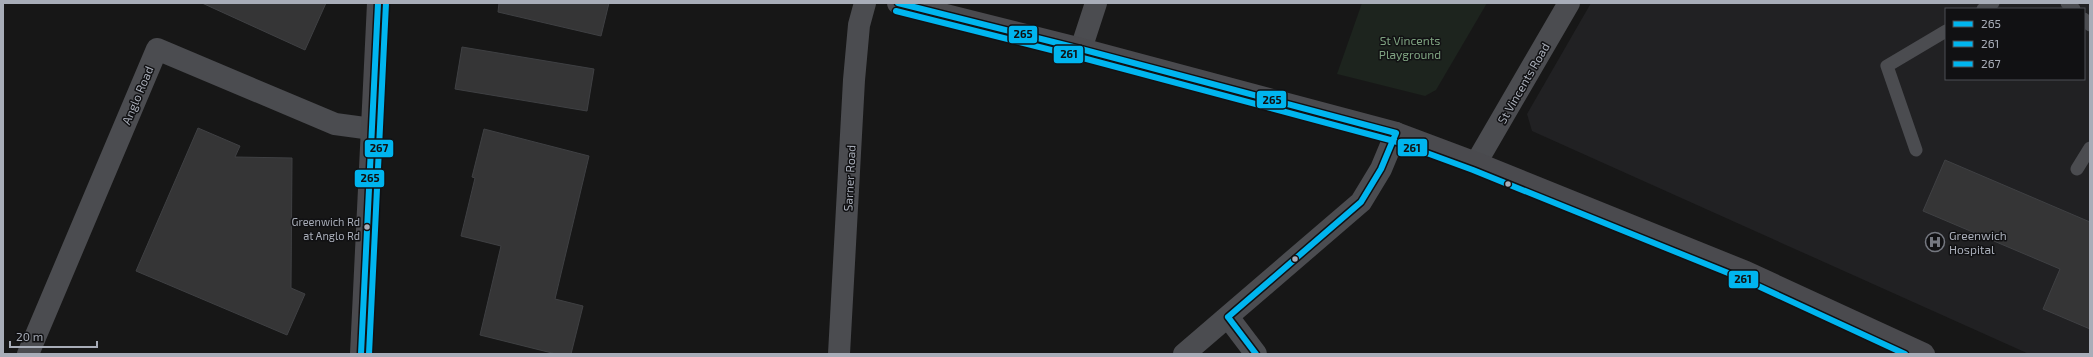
<svg xmlns="http://www.w3.org/2000/svg" width="2093" height="357" viewBox="0 0 2093 357" font-family="'Exo 2',sans-serif">
<style>
.built{fill:#212123;fill-rule:evenodd}
.green{fill:#1d241e}
.building{fill:#353536;stroke:#3f4043}
.lines{fill:none;stroke-linecap:round;stroke-linejoin:round}
.lane{stroke:#4b4c50;stroke-width:13}
.street{stroke:#4b4c50;stroke-width:22}
.secondary{stroke:#4a4a4e;stroke-width:22}
.bus-1-casing{stroke:#111113;stroke-width:9}
.bus-2-casing{stroke:#111113;stroke-width:9}
.bus-3-casing{stroke:#111113;stroke-width:9}
.bus-1{stroke:#00b5ef;stroke-width:6}
.bus-2{stroke:#00b5ef;stroke-width:6}
.bus-3{stroke:#00b5ef;stroke-width:6}
.bus-dot{fill:#a8adb8;stroke:#111113;stroke-width:1.5}
.labels{text-anchor:middle;dominant-baseline:central;stroke-width:3;stroke-linejoin:round;paint-order:stroke}
.bus-label{font-size:11px;fill:#a8adb8;stroke:#111113;text-anchor:end}
.park-label{font-size:12px;fill:#7fa381;stroke:#111113}
.street-label{font-size:12px;fill:#a8adb8;stroke:#111113}
.poi-label{font-size:12px;fill:#a8adb8;stroke:#111113;text-anchor:start}
.line-badge{stroke:#111113;stroke-width:1.5}
.pale-badge-label{font-size:11px;text-anchor:middle;font-weight:bold;fill:#111}
</style>
<rect width="100%" height="100%" fill="#171717"/>
<!-- built -->
<path class="built" d="M1591,3h499v351h-61l-497,-223 -5,-17zM1946,9h138v70h-138z"/>
<!-- green -->
<path class="green" d="M1362,3h125l-51,87 -11,6 -88,-22z"/>
<!-- building -->
<path class="building" d="M202,3h124l-21,47z
M499,3h110l-8,33 -103,-24z
M462,47l132,22 -7,42 -132,-22z
M198,128l42,18 -5,11 57,1 -1,130 14,6 -18,41 -151,-64z
M484,129l105,27 -34,143 28,7 -12,48h-15l-76,-19 21,-89 -40,-10 14,-58 -3,-1z
M1945,160l145,62v107l-47,-20 17,-40 -137,-58z"/>
<g class="lines">
<!-- lane -->
<path class="lane" d="M2067,3l7,6
M1983,9l10,-6
M2084,19l6,6
M1916,150l-29,-84 59,-35
M2077,169l13,-21"/>
<!-- street -->
<path class="street" d="M1081,49l15,-46
M1476,163l93,-160
M1228,317l28,37
M28,354l129,-305 178,75 37,5
M839,354l15,-274 5,-55 6,-22
M1184,354l177,-152 20,-33 15,-36"/>
<!-- secondary -->
<path class="secondary" d="M898,3l183,46 315,84 80,30 270,109 178,82
M361,354l17,-351"/>
<!-- bus-1 casing -->
<g class="bus-1-casing">
<path id="bus-1" d="M898,3l183,46 315,84
M1228,317l133,-115 20,-33 15,-36
M1228,317l28,37
M361,354l17,-351"/>
</g>
<!-- bus-2 casing -->
<g class="bus-2-casing">
<path id="bus-2" d="M896,11l183,46 315,84 79,29 270,109 162,75"/>
</g>
<!-- bus-3 casing -->
<g class="bus-3-casing">
<path id="bus-3" d="M369,354l17,-351"/>
</g>
<!-- bus-1 -->
<use href="#bus-1" class="bus-1"/>
<!-- bus-2 -->
<use href="#bus-2" class="bus-2"/>
<!-- bus-3 -->
<use href="#bus-3" class="bus-3"/>
</g>
<!-- icons -->
<defs>
<g id="hospital-ring" transform="scale(1)"><circle r="9.5" fill="#111113" stroke="#757880" stroke-width="1.5"/><path d="M-5-5h3v3.5h4V-5h3V5h-3V1.5h-4V5h-3Z" fill="#757880"/></g>
</defs>
<g fill-rule="evenodd">
<use href="#hospital-ring" x="1935" y="242"/>
</g>
<!-- markers -->
<g class="bus-dot">
<circle cx="1508" cy="184" r="3.5"/>
<circle cx="367" cy="227" r="3.5"/>
<circle cx="1295" cy="259" r="3.5"/>
</g>
<g class="labels">
<!-- bus labels -->
<g class="bus-label">
<text x="360" y="221">Greenwich Rd<tspan x="360" dy="14">at Anglo Rd</tspan></text>
</g>
<!-- park labels -->
<g class="park-label">
<text x="1410" y="40">St Vincents<tspan x="1410" dy="14">Playground</tspan></text>
</g>
<!-- street labels -->
<g class="street-label">
<text transform="translate(1523 83) rotate(-60)">St Vincents Road</text>
<text transform="translate(137 95) rotate(-67)">Anglo Road</text>
<text transform="translate(849 178) rotate(-87)">Sarner Road</text>
</g>
<!-- poi labels -->
<g class="poi-label">
<text x="1949" y="235">Greenwich<tspan x="1949" dy="14">Hospital</tspan></text>
</g>
</g>
<g class="line-badge">
<rect x="1008" y="25" width="30" height="19" rx="4" fill="#00b5ef"/>
<rect x="1053" y="45" width="31" height="19" rx="4" fill="#00b5ef"/>
<rect x="1256" y="90" width="31" height="19" rx="4" fill="#00b5ef"/>
<rect x="1397" y="138" width="31" height="19" rx="4" fill="#00b5ef"/>
<rect x="364" y="139" width="30" height="19" rx="4" fill="#00b5ef"/>
<rect x="354" y="169" width="31" height="19" rx="4" fill="#00b5ef"/>
<rect x="1728" y="270" width="31" height="19" rx="4" fill="#00b5ef"/>
</g>
<g class="pale-badge-label">
<text x="1023" y="38">265</text>
<text x="1069" y="58">261</text>
<text x="1272" y="104">265</text>
<text x="1412" y="152">261</text>
<text x="379" y="152">267</text>
<text x="370" y="182">265</text>
<text x="1743" y="283">261</text>
</g>
<!-- border -->
<rect width="2093" height="357" fill="none" stroke="#a8adb8" stroke-width="8"/>
<!-- legend -->
<rect x="1945" y="8" width="140" height="72" fill="#111113" stroke="#4d4f55"/>
<rect x="1953" y="21" width="20" height="6" fill="#00b5ef" stroke="#4d4f55"/>
<text x="1981" y="28" font-size="12" fill="#a8adb8">265</text>
<rect x="1953" y="41" width="20" height="6" fill="#00b5ef" stroke="#4d4f55"/>
<text x="1981" y="48" font-size="12" fill="#a8adb8">261</text>
<rect x="1953" y="61" width="20" height="6" fill="#00b5ef" stroke="#4d4f55"/>
<text x="1981" y="68" font-size="12" fill="#a8adb8">267</text>
<!-- scale -->
<path d="M10 341v6h87v-6" fill="none" stroke="#a8adb8" stroke-width="2"/>
<text x="16" y="341" font-size="12" fill="#a8adb8" stroke="#111113" stroke-width="3" paint-order="stroke">20 m</text>
</svg>
